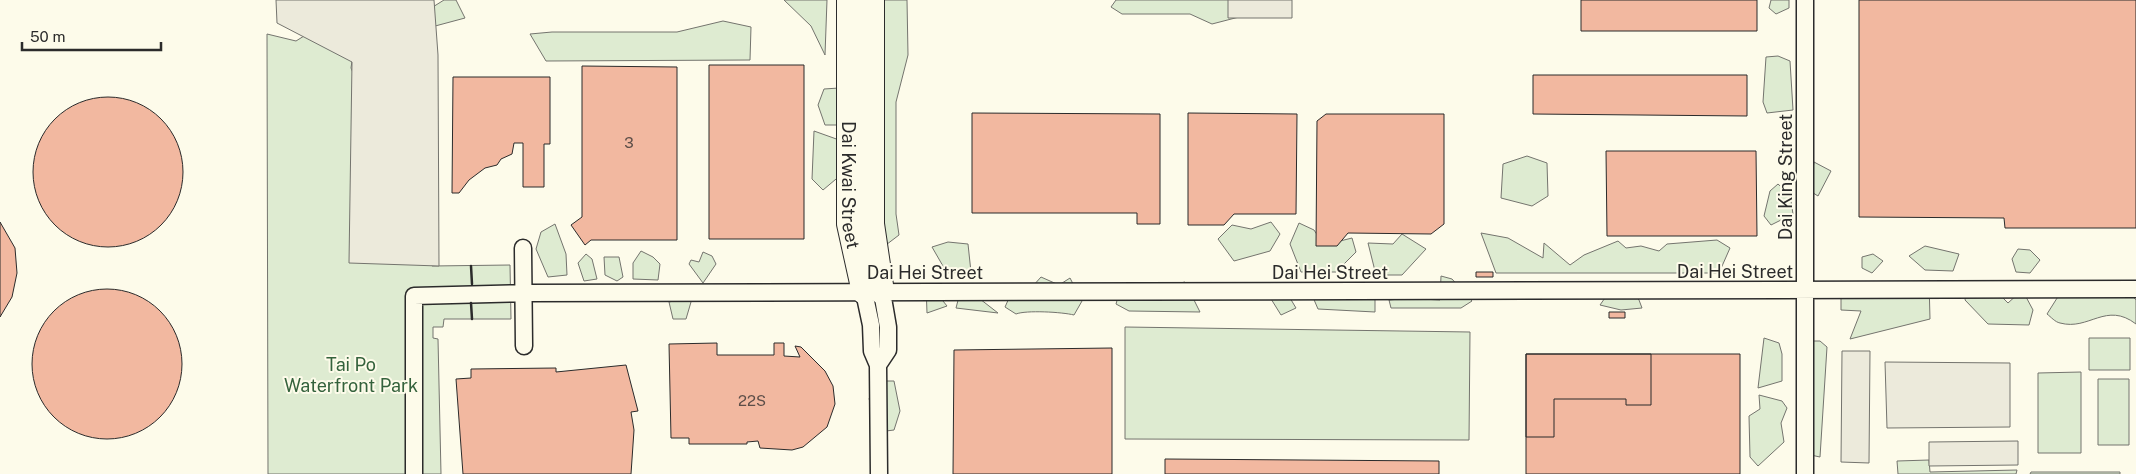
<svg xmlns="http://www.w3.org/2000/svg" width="2136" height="474" viewBox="0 0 2136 474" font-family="'Public Sans',sans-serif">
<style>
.green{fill:#deebd1;stroke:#74746e}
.parking{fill:#eceadb;stroke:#74746e}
.building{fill:#f2b8a0;stroke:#2b2b2b}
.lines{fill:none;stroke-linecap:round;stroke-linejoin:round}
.street-casing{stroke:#2b2b2b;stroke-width:19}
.secondary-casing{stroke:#2b2b2b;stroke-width:26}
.street{stroke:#fdfbea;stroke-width:16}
.secondary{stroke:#fdfbea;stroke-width:24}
.wall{stroke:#2b2b2b;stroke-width:2.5}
.labels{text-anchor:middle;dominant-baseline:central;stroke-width:4;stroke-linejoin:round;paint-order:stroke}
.number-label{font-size:15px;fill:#5d4e48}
.street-label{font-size:18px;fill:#2b2b2b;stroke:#fdfbea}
.park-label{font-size:18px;fill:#34623c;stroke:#fdfbea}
</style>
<rect width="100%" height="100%" fill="#fdfbea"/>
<!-- green -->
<path class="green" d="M444,0h12l9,18 -41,11 -4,-14z
M784,0h43l-2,55 -14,-29z
M850,0h57l1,55 -12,47v112l3,21 -21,16z
M1116,0h121l2,17 -27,7 -22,-10h-68l-11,-7z
M1771,0h18v8l-13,6 -7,-6z
M723,21l28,6 -1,33 -204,1 -16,-27 22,-2h125z
M312,31l40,30 -1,7 81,198 78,-1 1,54h-67l-1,8h-10v11l5,1 3,135h-173l-1,-440 29,7z
M1778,56l12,5 3,49 -26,3 -4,-11 3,-45z
M839,88v37h-14l-7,-20 6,-16z
M814,131l28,10v33l-19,16 -11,-11z
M1527,156l20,7 1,33 -16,10 -31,-8 2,-34z
M1814,162l17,9 -13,25 -8,-5z
M1778,184l12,11 3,19 -22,11 -7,-9 6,-25z
M1271,222l9,12 -10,17 -36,10 -16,-22 14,-14 19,4z
M1299,223l15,7 10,15 28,-7 4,14 -20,20h-35l-11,-28z
M555,224l11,30 1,21 -19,2 -12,-28 5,-17z
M1481,233l27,5 35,20 1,-15 26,22 14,-10 34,-14 8,7 15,-2 18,5 8,-7 50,-4 13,8 -11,25h-223z
M1402,234l24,15 -24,26h-26l-8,-32 25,1z
M948,242l20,2 3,28 -24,1 -15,-26z
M1925,246l34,8 -6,17 -28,-1 -16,-14z
M2018,249l12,1 10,10 -10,13 -14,-1 -4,-13z
M641,251l12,6 7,7 -2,16 -25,-1v-16z
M703,252l9,4 4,8 -13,19 -14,-19 2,-4 8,2z
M586,254l6,5 5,20 -13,2 -6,-18z
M1873,254l10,7 -11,12 -10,-5v-11z
M604,257h15l4,20 -6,4 -12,-6z
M1441,276l11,3 20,22 -11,7h-70l-2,-8 10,-1 7,-15 16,15 18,1z
M1041,277l18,8 11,-7 12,23 -8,14c-12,-3 -48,-5 -58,-1l-11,-7 9,-20h18z
M1929,281l1,38 -80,20 11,-28 -20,-1v-24l51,9z
M1185,282l15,30 -71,-1 -13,-7 6,-21c19,8 43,3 63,-1z
M1281,283l15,25 -15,7 -18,-29z
M1347,284l28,15v13l-57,-3 -9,-21 22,-1 12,12z
M1624,284l15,16 3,8 -21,2 -21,-5 14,-20z
M962,285l36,28 -42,-5z
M926,286h5l16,20 -20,7z
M1968,286l31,8 9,9 11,-10 6,2 8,15 -4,15 -41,-1 -23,-24z
M2131,294l5,6v24c-30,-23 -47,7 -76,-1 -5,-1 -9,-6 -13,-9l12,-19z
M686,298l5,4 -5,17h-13l-4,-17z
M1125,327l345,5 -1,108 -344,-1z
M1764,338l15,5 3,11v27l-24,7z
M2089,338h41v32h-41z
M1797,341h23l7,6 -7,110 -23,-5 2,-62z
M2081,372v81h-43v-80z
M2098,379h31v66h-31z
M876,381h18l6,30 -6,19 -16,2 -1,-18 -8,-15z
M1759,395l23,6 5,7 -6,15 3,19 -26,24 -8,-9 -1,-41 11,-7z
M1929,460l1,12 87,-2 -1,4h-118l-1,-13z
M2031,472h89v2h-90z"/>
<!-- parking -->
<path class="parking" d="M276,0h158l4,55 1,211 -90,-3 3,-201 -75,-39z
M1228,0h64v18h-64z
M1842,351h28l-1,112 -28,-1z
M1885,362l125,1v64l-123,1z
M2018,441v24l-89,1v-24z"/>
<!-- building -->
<path class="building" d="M1581,0h176v31h-176z
M1859,0h277v228h-131l-1,-10 -145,-1z
M709,65h95v174h-95z
M582,66l95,1v173h-86l-6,5 -14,-20 11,-8z
M1533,75h214v41l-214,-2z
M453,77h97v67h-6v43h-21v-44h-9l-2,11 -11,5 -4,6 -12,3 -16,12 -10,13h-7z
M33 172a75 75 0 1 1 150 0a75 75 0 1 1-150 0Z
M972,113l188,1v110h-23v-11h-165z
M1188,113l109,1 -1,100h-62l-10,11h-36z
M1326,114h118v110l-13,10 -83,-1 -11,13h-21l1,-125z
M1606,151h150l1,85h-150z
M0,222l15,26 2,25 -5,24 -12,20z
M1476,272h17v5h-17z
M32 364a75 75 0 1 1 150 0a75 75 0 1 1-150 0Z
M1609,312h16v6h-16z
M717,343v12h57v-12h10v13l16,1 -5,-11 6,1 24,24 8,15 2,18 -8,23 -24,20 -11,3 -32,-2 -2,-7 -11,1v2h-58v-6h-18l-2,-94z
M1112,348v126h-159l1,-124z
M1526,354h214v120h-214z
M1526,354h125v51h-25v-6h-72v38h-28z
M626,365l12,46 -7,1 3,18 -3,44h-168l-7,-95 15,-1v-9l85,-1v4z
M1165,459l274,2v13h-274z"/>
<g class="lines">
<!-- street casing -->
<g class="street-casing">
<path id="street" d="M523,248l1,98
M864,292l7,33 1,26 6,14 1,109
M878,365l10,-15v-23l-6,-35
M414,474v-178l110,-3 1612,-4
M1805,474v-474"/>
</g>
<!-- secondary casing -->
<g class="secondary-casing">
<g id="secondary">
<path id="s1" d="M849,0v224l15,68"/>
<path d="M872,0v224l10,68"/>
</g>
</g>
<!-- street -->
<use href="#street" class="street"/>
<!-- secondary -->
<use href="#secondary" class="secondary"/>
<!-- wall -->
<path class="wall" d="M471,266l1,18
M471,303l1,16"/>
</g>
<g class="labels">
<!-- number labels -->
<g class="number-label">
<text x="629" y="142">3</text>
<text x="752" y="400">22S</text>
</g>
<!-- street labels -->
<g class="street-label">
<text transform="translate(1785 177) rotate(-90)">Dai King Street</text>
<text stroke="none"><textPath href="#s1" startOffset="185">Dai Kwai Street</textPath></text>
<text x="1735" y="271">Dai Hei Street</text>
<text x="925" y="272">Dai Hei Street</text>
<text x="1330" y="272">Dai Hei Street</text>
</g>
<!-- park labels -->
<g class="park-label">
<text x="351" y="364">Tai Po<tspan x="351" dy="21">Waterfront Park</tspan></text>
</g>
</g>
<!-- scale -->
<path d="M22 42v8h139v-8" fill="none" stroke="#2b2b2b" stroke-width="2.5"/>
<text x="30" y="42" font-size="15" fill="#2b2b2b" stroke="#fdfbea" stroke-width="4" paint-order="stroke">50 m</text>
</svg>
